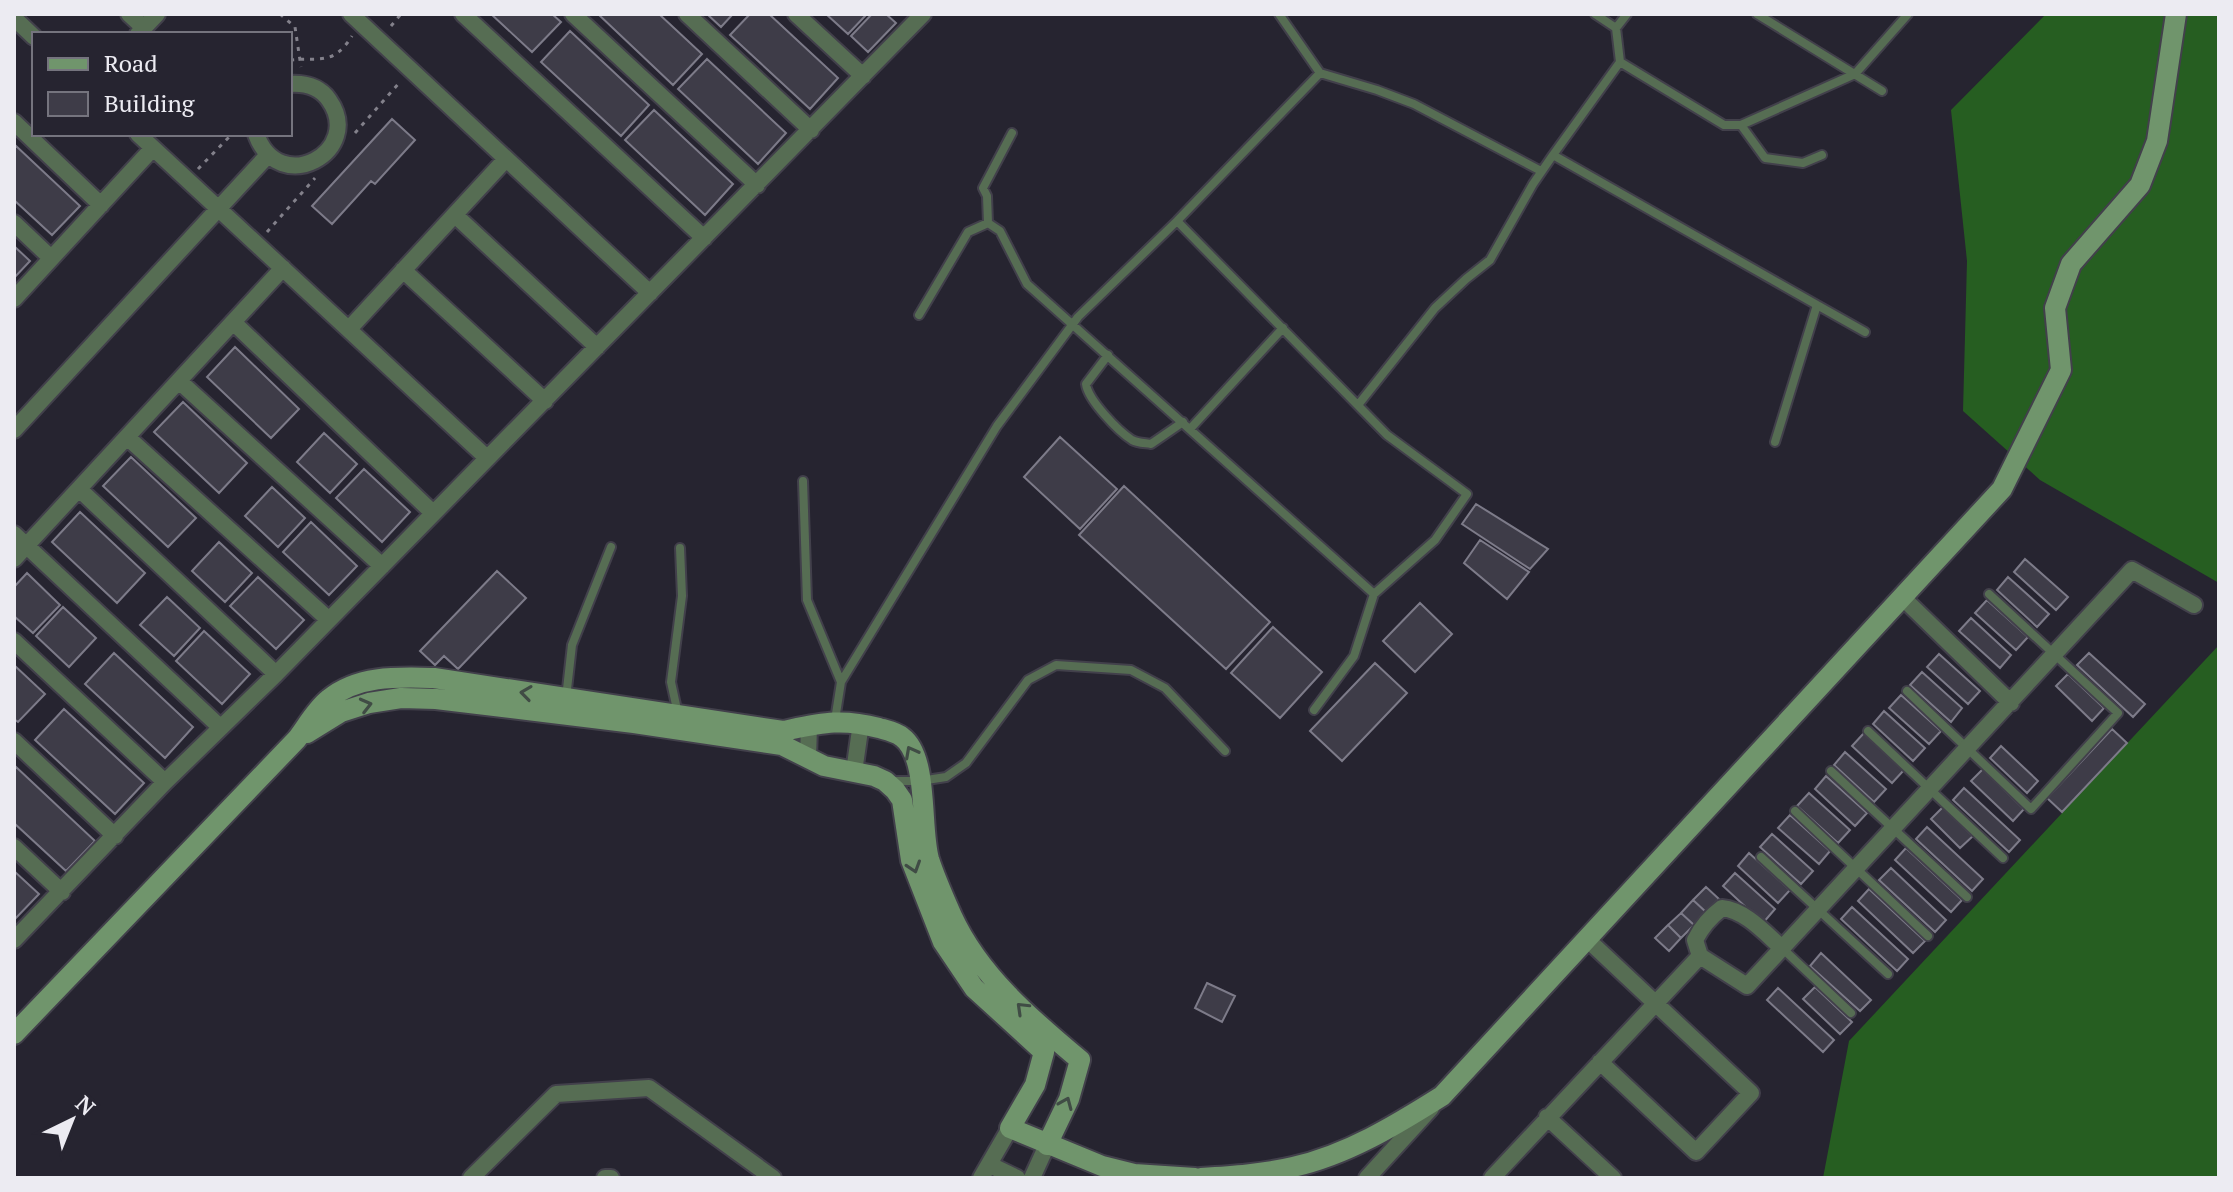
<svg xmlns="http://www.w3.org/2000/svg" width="2233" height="1192" viewBox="0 0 2233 1192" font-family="'PT Serif',serif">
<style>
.forest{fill:#265e21}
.building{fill:#3e3c48;stroke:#7d7b89;stroke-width:2}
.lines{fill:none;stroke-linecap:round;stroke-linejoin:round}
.lane-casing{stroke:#42404b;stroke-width:12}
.street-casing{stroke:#42404b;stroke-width:20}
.secondary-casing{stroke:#42404b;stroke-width:24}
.path{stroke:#83818b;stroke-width:3;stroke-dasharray:4 6;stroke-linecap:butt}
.lane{stroke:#566d53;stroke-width:8}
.street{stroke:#566d53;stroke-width:16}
.secondary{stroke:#70956c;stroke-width:20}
.oneway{stroke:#404c45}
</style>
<rect width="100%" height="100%" fill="#262430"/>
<!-- forest -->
<path class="forest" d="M2046,14h173v569l-179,-103 -77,-69 4,-150 -16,-151z
M2219,645v533h-396l26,-137z"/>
<!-- building -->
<path class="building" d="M491,14h61l9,8 -29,30z
M598,14h61l43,40 -29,31z
M707,14h26l-12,13z
M750,14h19l69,64 -28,31 -80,-74z
M826,14h41l-19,20z
M872,14h14l10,9 -28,29 -17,-16z
M570,31l79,74 -28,31 -80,-74z
M707,59l79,74 -28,31 -80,-75z
M654,110l79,74 -28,31 -80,-75z
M392,119l23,21 -40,44 -4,-3 -39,43 -20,-18z
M15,145l65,61 -28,29 -38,-35z
M14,246l16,15 -16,17z
M235,347l64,62 -28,29 -64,-61z
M183,402l64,61 -28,30 -65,-61z
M324,433l33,31 -27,29 -33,-31z
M1060,437l57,52 -37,40 -56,-52z
M131,457l65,61 -28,29 -65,-61z
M364,469l46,43 -28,30 -46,-44z
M1124,486l146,136 -44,47 -147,-134z
M272,487l33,31 -27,29 -33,-31z
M1476,504l72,45 -18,20 -68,-45z
M80,512l65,61 -28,30 -65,-61z
M311,522l46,44 -28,29 -46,-43z
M1480,540l49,32 -22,27 -43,-36z
M219,542l33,31 -27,29 -33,-31z
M2025,559l43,38 -12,13 -42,-38z
M497,571l29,27 -68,71 -14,-13 -9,9 -15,-14z
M27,573l33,32 -27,28 -19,-17v-29z
M258,577l46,43 -28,29 -46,-43z
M2008,577l41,37 -12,13 -40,-37z
M167,597l33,31 -26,28 -34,-31z
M1987,600l41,37 -12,13 -41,-37z
M1420,603l32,31 -37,38 -32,-31z
M63,607l33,31 -27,29 -33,-31z
M1971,618l40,37 -11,13 -41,-37z
M1273,627l49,45 -42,46 -49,-45z
M204,631l46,43 -28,30 -46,-43z
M114,653l79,74 -28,31 -80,-74z
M2089,653l56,51 -12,13 -56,-52z
M1939,654l41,37 -12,13 -41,-37z
M1375,663l32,30 -65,68 -32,-30z
M14,665l31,29 -27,28 -4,-3z
M1922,672l40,36 -11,14 -41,-37z
M2068,674l36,34 -12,13 -36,-35z
M1901,695l40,36 -12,13 -40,-36z
M64,709l80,74 -29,31 -80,-74z
M1884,711l41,37 -12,13 -40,-37z
M2112,729l15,14 -65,69 -15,-14z
M1864,733l40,37 -12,13 -40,-37z
M2001,746l37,35 -11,12 -37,-35z
M1845,752l41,37 -12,13 -40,-37z
M15,766l80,75 -29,30 -52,-48z
M1983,769l41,40 -11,12 -42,-40z
M1826,776l41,37 -12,13 -40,-37z
M1964,788l56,52 -11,12 -56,-52z
M1809,793l41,37 -12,13 -41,-37z
M1943,807l30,29 -13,12 -29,-29z
M1790,815l40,36 -11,13 -41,-36z
M1927,827l56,52 -11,12 -56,-52z
M1772,834l41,37 -12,13 -41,-37z
M1906,848l56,52 -11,12 -56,-52z
M1749,853l41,37 -12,13 -40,-37z
M1891,868l55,52 -11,12 -56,-52z
M14,871l25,23 -25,26z
M1735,873l40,36 -12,14 -40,-37z
M1706,887l13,12 -13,13 -13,-12z
M1869,889l56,52 -12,12 -55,-52z
M1693,900l13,12 -12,13 -13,-12z
M1852,907l56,52 -11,12 -56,-52z
M1681,913l13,12 -13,13 -13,-13z
M1668,925l13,13 -12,13 -14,-13z
M1821,953l50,47 -11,11 -50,-45z
M1207,983l28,13 -13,26 -27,-14z
M1815,987l37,35 -12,12 -37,-35z
M1778,988l56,52 -11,12 -56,-52z"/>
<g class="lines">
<!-- lane casing -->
<g class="lane-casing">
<path id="lane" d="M1279,14l41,59 57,17 37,14 127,67
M1595,14l21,14
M1757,14l125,77
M1620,62l104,63h17l114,-51 53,-60
M1741,125l24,33 38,5 19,-8
M1553,155l67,-93 -4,-34 11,-14
M988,223l-1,-27 -4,-8 29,-55
M1817,305l48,27
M919,315l49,-83 20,-9 12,8 27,53 347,310 61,-54 32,-46 -80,-59 -210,-214
M1108,355l-22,29c2,16 32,47 46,56 5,3 13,3 19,4l32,-22
M1358,405l77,-97 31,-29 24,-19 43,-76 20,-29 264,150 -42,137
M1190,429l93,-101
M803,481l4,119 34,82
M1907,691l124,118 87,-96 -129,-119
M566,698l6,-53 39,-98
M1314,710l40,-54 20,-62
M678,714l-7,-32 11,-86 -2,-48
M835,720l6,-38 156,-256 81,-109 99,-96 143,-148
M1868,731l135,127
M1831,771l136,126
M890,781h30l26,-4 20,-14 62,-83 28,-15 75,5 34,18 60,63
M1795,811l133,125
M1761,857l127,117
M1782,948l69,65"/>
</g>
<!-- street casing -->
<g class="street-casing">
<path id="street" d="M129,14l15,14
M351,14l299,279
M463,14l241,224
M573,14l184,171
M687,14l124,116
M796,14l67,62
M14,18l20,19
M138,34l19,-20
M14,122l87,83
M138,134l349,324
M256,134c23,65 109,17 73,-34 -9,-13 -24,-17 -39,-16
M455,215l142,132
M14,223l37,35
M403,270l142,131
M14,299l139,-151
M233,322l200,191
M349,329l157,-170
M179,381l203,185
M14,430l254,-275
M127,437l202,183
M79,489l197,185
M14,534l206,193
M14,559l269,-291
M1902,597l109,106
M14,641l151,141
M14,741l101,95
M808,758l1,-32
M854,772l7,-49
M14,847l48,45
M14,940l151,-158 111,-108 647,-660
M1588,940l163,153 -55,59 -96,-90
M1782,948c-16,-14 -37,-38 -60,-40 -12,9 -20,18 -27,32l5,16 47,30 385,-416 62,35
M1547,1117l66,61
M990,1165l27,13
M471,1178l85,-84 93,-6 124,90
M605,1178h6
M981,1178l29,-50
M1032,1178l15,-33
M1367,1178l64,-70
M1492,1178l208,-222"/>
</g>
<!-- secondary casing -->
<g class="secondary-casing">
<path id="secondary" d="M307,733l34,-21 28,-9 32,-5 35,1 198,24 148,22 42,21 50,10 11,5 10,9 7,10 9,60 32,82 31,46 70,64 -9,33 -25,43 92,38 32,8 61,4
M14,1034l283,-295c10,-13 19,-30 32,-40 29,-24 69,-22 105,-21l349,53c39,-8 57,-13 96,-3 7,2 17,4 23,9 27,20 18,90 27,122 6,19 15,39 23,57 27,59 79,103 128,144l-11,39 -22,46
M1201,1178c31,-2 62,-4 92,-11 54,-12 103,-42 149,-71l560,-607 59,-119 -6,-62 16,-44 69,-79 17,-44 19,-127"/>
</g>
<!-- path -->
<path class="path" d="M280,14l15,13 6,40
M391,26l10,-12
M290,60c30,-3 43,6 62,-24
M355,133l45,-51
M198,169l34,-35
M267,232l48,-54"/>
<!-- lane -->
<use href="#lane" class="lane"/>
<!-- street -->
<use href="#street" class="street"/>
<!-- secondary -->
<use href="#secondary" class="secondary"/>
</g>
<!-- one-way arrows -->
<defs><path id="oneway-chevron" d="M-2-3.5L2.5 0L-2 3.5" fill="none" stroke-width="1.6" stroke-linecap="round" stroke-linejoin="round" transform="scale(2)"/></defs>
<g class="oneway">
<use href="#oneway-chevron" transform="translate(526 693) rotate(-172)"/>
<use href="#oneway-chevron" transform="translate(366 705) rotate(-14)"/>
<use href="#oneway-chevron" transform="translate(911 752) rotate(-118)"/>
<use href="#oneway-chevron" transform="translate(914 867) rotate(72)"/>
<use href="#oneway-chevron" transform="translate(1022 1008) rotate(-136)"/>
<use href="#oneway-chevron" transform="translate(1066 1103) rotate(-67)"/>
</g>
<!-- border -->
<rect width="2233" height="1192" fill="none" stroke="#ecebf2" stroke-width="32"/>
<!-- legend -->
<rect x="32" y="32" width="260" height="104" fill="#262430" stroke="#75747e" stroke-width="2"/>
<rect x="48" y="58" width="40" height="12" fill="#70956c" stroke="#75747e" stroke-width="2"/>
<text x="104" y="72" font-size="24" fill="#ecebf2">Road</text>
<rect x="48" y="92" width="40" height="24" fill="#3e3c48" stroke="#75747e" stroke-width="2"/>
<text x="104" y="112" font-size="24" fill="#ecebf2">Building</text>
<!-- north arrow -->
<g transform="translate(72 1120) rotate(43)" stroke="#262430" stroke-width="6" paint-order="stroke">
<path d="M0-6L14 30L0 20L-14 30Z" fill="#ecebf2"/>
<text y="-12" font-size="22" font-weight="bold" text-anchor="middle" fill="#ecebf2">N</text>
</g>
</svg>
